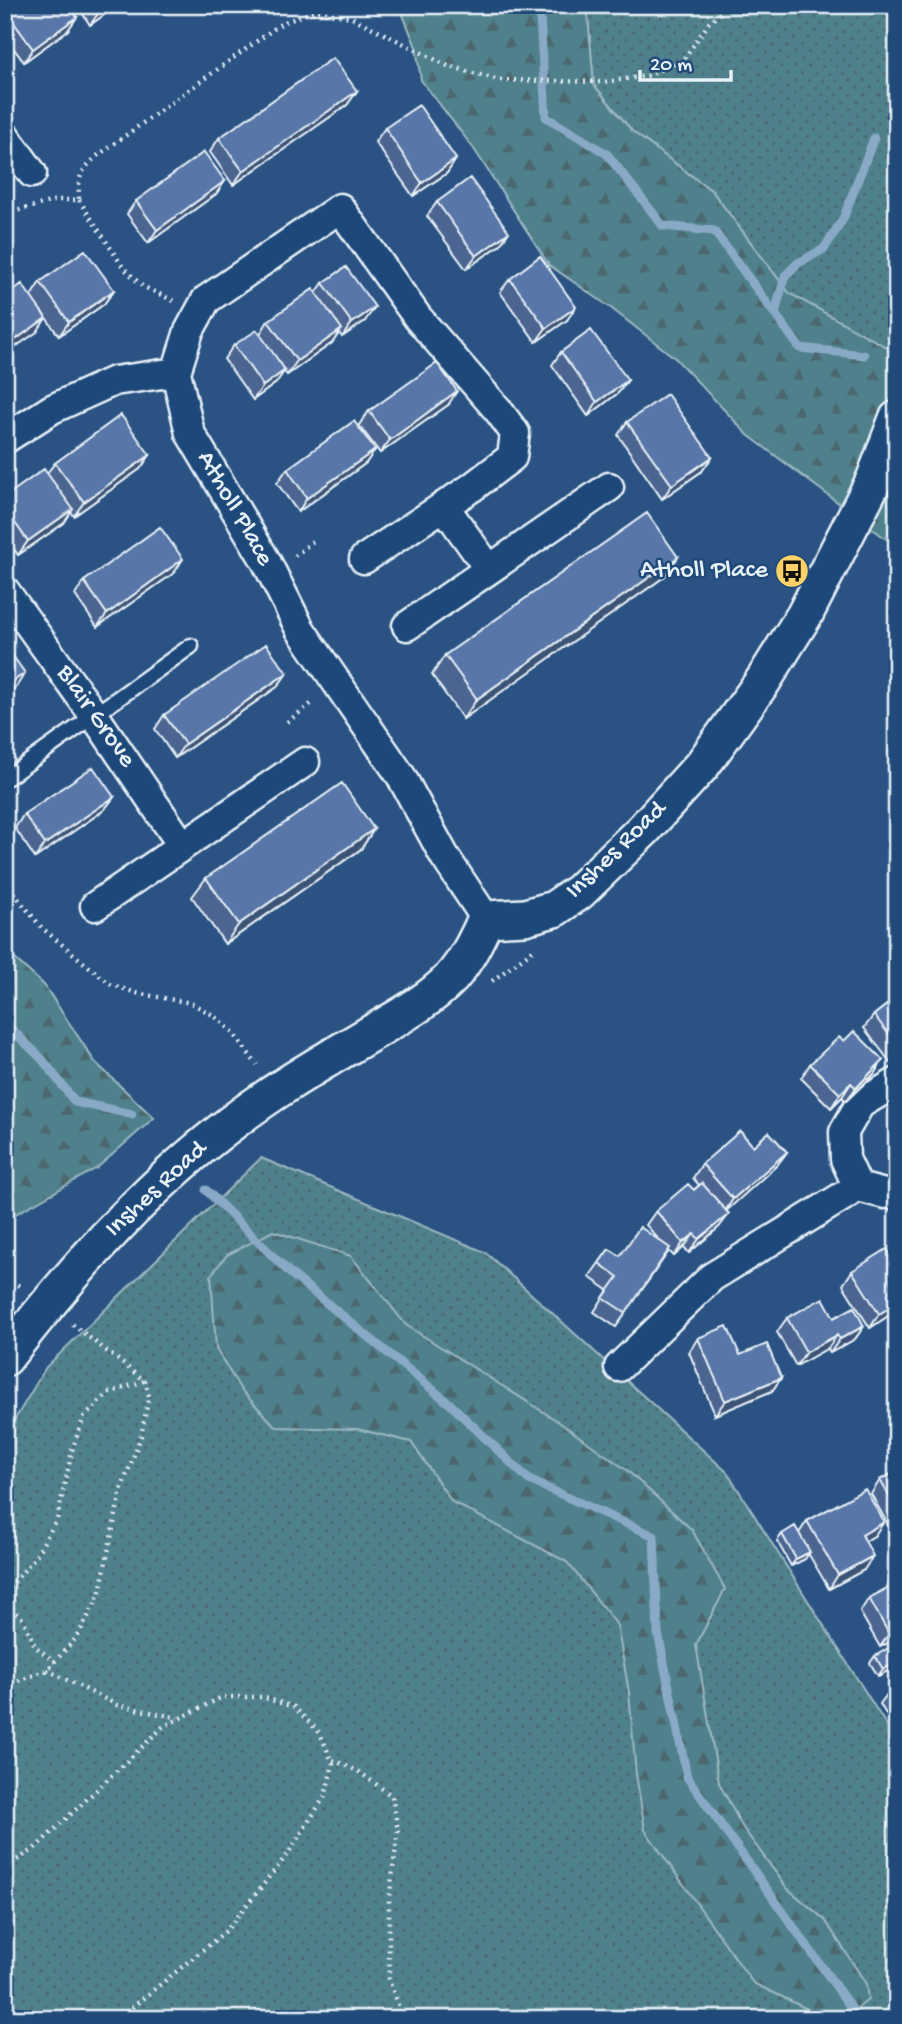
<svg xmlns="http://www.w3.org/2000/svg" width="902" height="2024" viewBox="0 0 902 2024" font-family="'Gochi Hand',sans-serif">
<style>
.grass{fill:url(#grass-dots);stroke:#9cb9c2;stroke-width:2}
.forest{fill:url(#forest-firs);stroke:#9cb9c2;stroke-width:2}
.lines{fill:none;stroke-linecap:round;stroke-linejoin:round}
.stream{stroke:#89aac6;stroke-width:9}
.service-casing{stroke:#e8f1f8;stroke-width:19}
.minor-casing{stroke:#e8f1f8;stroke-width:33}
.tertiary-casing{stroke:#e8f1f8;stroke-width:40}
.path{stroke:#e8f1f8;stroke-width:4.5;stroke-dasharray:2 5;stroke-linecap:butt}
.service{stroke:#1f4a7a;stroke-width:14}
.minor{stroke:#1f4a7a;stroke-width:28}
.tertiary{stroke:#1f4a7a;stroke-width:35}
.wall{fill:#4c6590;stroke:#e8f1f8;stroke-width:2}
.shaded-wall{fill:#3e5375;stroke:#e8f1f8;stroke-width:2}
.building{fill:#5876a7;stroke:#e8f1f8;stroke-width:2}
.labels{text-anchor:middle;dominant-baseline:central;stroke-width:5;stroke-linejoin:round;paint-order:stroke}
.street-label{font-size:26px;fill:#e8f1f8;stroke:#1f4a7a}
.poi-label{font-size:26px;fill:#e8f1f8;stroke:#1f4a7a;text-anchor:end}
</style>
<defs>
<pattern id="grass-dots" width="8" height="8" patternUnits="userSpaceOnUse" patternTransform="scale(1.75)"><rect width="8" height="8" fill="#4f818c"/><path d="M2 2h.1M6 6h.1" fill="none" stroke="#4b676e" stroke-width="1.8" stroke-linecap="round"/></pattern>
<pattern id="forest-firs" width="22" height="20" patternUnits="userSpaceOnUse" patternTransform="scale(1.75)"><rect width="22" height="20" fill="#4f818c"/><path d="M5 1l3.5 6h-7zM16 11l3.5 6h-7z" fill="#4b676e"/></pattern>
</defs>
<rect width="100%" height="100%" fill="#2a5383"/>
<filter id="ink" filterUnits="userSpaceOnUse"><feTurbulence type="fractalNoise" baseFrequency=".0143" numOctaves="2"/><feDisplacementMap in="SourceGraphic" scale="14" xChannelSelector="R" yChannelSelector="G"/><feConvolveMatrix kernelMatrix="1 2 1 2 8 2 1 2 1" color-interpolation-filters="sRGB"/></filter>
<g filter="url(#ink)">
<!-- grass -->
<path class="grass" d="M587,5h310v348l-108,-60 -77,-102 -79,-59 -39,-47z
M261,1158l224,94 242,220 170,270v277h-892v-583l41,-69z"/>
<!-- forest -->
<path class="forest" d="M399,5h188l7,80 39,47 79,59 77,102 108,60v194l-149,-112 -73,-77 -68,-53 -58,-40 -75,-116 -53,-69 -5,-33z
M5,950l39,35 51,77 59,56 -57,50 -92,52z
M273,1231l78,25 55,69 150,95 72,51 64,59 33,59 -29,56 23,138 24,45 44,60 38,32 41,64 2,16 -25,19h-15l-75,-36 -108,-153 -9,-55 -7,-83 -12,-67 -50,-63 -115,-60 -41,-60 -54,-13 -81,-2 -35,-37 -25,-41 -5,-74 16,-20z"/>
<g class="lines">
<!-- stream -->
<path class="stream" d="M527,5l13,12 6,100 61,37 56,72 51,5 86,117 64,7
M775,313l10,-37 13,-13 26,-14 19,-30 31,-81
M5,1023l37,36 33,43 57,12
M206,1190l84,83 159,130 80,77 125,56 4,97 29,144 172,242"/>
<!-- service casing -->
<g class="service-casing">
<path id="service" d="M8,777l183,-131"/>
</g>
<!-- minor casing -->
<g class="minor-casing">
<path id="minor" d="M5,136l27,37
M5,439l47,-30 62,-28 62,-9
M444,506l45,63
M364,559l107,-71 41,-31 3,-24 -17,-23 -80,-92 -78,-110 -134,92 -17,31 -13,41 14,61 76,128 34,68 101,147 44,81 41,62
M5,591l89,124 88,130
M407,626l202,-139
M95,906l210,-144
M897,1082l-37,22 -16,28 1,27 13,28 27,7h12
M619,1367l93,-90 146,-90"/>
</g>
<!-- tertiary casing -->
<g class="tertiary-casing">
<path id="tertiary" d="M5,1358c64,-83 134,-163 216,-227 45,-36 93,-64 142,-93 30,-18 64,-35 88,-60 16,-18 25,-38 35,-59l39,-2 29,-8 25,-17 64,-62 60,-66 60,-83 42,-67 69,-134 23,-61"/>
</g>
<!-- path -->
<path class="path" d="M79,200l44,67 19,19 32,15
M5,214l52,-14h22c-1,-24 1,-28 18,-44l185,-133 33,-12 36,6 97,49 51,14 105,2 43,-6 36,-16 26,-37 20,-18
M295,556l18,-15
M287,722l28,-21
M5,882l37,46 68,56 26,9 55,10 22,12 19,16 25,34
M492,981l41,-31
M5,1278l18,10
M5,1399l8,-11
M5,1593l31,-37 21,-37 16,-72 11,-30 25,-24 35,-12
M5,1604l18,15 12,27 20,16
M47,1670l70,35 61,13
M5,1686l42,-16 30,-33 22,-41 22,-106 20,-54 8,-40 -4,-15 -73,-57
M333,1760l25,11 34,25 6,35 -9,69v79l14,40
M5,1867l28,-17 130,-123 59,-30h40l32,10 26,26 13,31 -8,32 -38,59 -61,76 -108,88"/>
<!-- service -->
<use href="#service" class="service"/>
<!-- minor -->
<use href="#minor" class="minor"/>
<!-- tertiary -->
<use href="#tertiary" class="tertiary"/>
</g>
<!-- wall -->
<path class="wall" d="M77,5h41l-28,20z
M7,13l70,4 -9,13 -44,32 -19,-25v-21z
M357,91l-10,14 -114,80 -23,-33 9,-14z
M385,128l71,31 -9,14 -34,23 -38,-54z
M225,181l-9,13 -68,49 -21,-29 9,-13z
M437,202l63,43 -34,24 -39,-53z
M510,279l57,41 -31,22 -36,-50z
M40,282l74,8 -10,14 -45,32 -17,-24 -5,20 -6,-36z
M323,283l42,38 -23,16 -3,-4 -7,10 -45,32 -3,-4 -8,12 -23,17 -29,-41 10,-14 26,-11 8,-13 48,-28z
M561,352l67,28 -10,13 -30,23 -36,-51z
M448,405l-68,48 -21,-28 10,-14z
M627,422l85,35 -10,14 -40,28 -44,-64z
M375,450l-9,13 -68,49 -21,-29 10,-14z
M150,455l-10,14 -66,47 -3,-4 -7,11 -46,32 -13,-19v-39l42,-24 8,-10z
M678,557l-14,20 -201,142 -31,-44 13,-20z
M174,573l-77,54 -22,-32 9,-14z
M287,673l-10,14 -102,71 -20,-29 9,-14z
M114,797l-10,13 -69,48 -20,-30 9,-14z
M374,829l-13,20 -136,95 -33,-47 14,-19z
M897,997v61l-6,5 -27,-35 10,-13z
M844,1041l30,33 -28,27 -4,-4 -11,11 -30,-30 9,-14z
M753,1146l34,6 -10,13 -51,45 3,4 -10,13 -30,26 -5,-6 -10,9 -5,-5 -53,76 -22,-15 14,-22 -19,-13 20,-28 11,7 41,-14 -15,-17 10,-14 38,-21 5,-5 -6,-7 9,-14z
M891,1256l6,54 -27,18 -27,-43 9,-14z
M787,1318h47l30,8 -9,13 -25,14 -2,-5 -32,18 -19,-34z
M698,1338l42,17 41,23 -9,13 -57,24 -26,-63z
M897,1471v70l-26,-47 9,-14z
M807,1521l67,15 -9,5 -1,29 -35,19 -21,-36 -3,6 -14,7 -14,-25 5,-7 17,-1z
M897,1583v55l-17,9 -20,-35 9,-14z
M875,1656l22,10 -19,10 -8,-13z
M897,1683v45l-2,1 -15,-25 14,-19z"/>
<!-- shaded-wall -->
<path class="shaded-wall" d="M108,5h10l-28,20 10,-14z
M77,17l-9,13 -44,32 9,-13z
M357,91l-10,14 -114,80 10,-14z
M456,159l-9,14 -34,23 9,-13z
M225,181l-9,13 -68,49 9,-13z
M509,232l-9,13 -34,24 10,-13z
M114,290l-10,14 -45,32 10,-14z
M375,307l-10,14 -23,16 10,-14z
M576,307l-9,13 -31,22 10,-14z
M46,318l-9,14 -32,22v-7z
M342,329l-10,14 -45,32 10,-14z
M285,370l-9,13 -23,17 10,-14z
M628,380l-10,13 -30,23 9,-14z
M457,391l-9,14 -68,48 10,-13z
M375,450l-9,13 -68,49 9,-14z
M150,455l-10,14 -66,47 10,-14z
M712,457l-10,14 -40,28 10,-14z
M73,509l-9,14 -46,32 10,-14z
M678,557l-14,20 -201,142 14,-20z
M183,559l-9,14 -77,54 10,-13z
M25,673l-9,14 -11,7v-7z
M287,673l-10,14 -102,71 10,-14z
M114,797l-10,13 -69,48 10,-14z
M374,829l-13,20 -136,95 14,-20z
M883,1060l-9,14 -28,27 10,-13z
M851,1083l-9,14 -11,11 9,-14z
M787,1152l-10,13 -53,48 9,-14z
M729,1214l-10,13 -30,26 10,-14z
M694,1234l-10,13 -10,9 9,-13z
M897,1303v7l-27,18 9,-14z
M864,1326l-9,13 -25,14 10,-14z
M837,1335l-9,13 -32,18 10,-14z
M781,1378l-9,13 -57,24 10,-14z
M884,1522l-10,14 -22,13 10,-14z
M810,1552l-5,7 -14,7 5,-7z
M873,1556l-9,14 -35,19 9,-14z
M897,1629v9l-17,9 9,-13z
M897,1662v4l-19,10 5,-7z"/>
<!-- building -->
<path class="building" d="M18,5h51l8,12 -44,32 -26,-36z
M96,5h12l-8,6z
M333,58l24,33 -114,80 -24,-33z
M419,105l37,54 -34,24 -37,-55z
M204,152l21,29 -68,49 -21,-29z
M470,178l39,54 -33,24 -39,-54z
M85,250l29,40 -45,32 -29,-40z
M540,256l36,51 -30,21 -36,-49z
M346,267l29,40 -23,16 -29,-40z
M22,284l24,34 -41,29v-51z
M313,289l29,40 -45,32 -29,-40z
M257,330l28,40 -22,16 -29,-41z
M591,330l37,50 -31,22 -36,-50z
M437,363l20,28 -67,49 -21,-29z
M667,394l45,63 -40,28 -45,-63z
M121,415l29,40 -66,47 -29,-39z
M354,421l21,29 -68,48 -20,-29z
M44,469l29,40 -45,32 -23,-32v-12z
M647,513l31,44 -201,142 -32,-44z
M160,527l23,32 -76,55 -23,-33z
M266,644l21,29 -102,71 -21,-29z
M5,645l20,28 -20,14z
M93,767l21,30 -69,47 -21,-30z
M342,783l32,46 -135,95 -33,-46z
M897,997v48l-23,-30z
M854,1031l29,29 -27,28 -5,-5 -11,11 -30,-30 29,-27 5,4z
M740,1131l13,15 16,-14 18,20 -54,47 -31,-35z
M702,1183l27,31 -30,25 -5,-5 -11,9 -27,-32 32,-27 6,6z
M640,1227l30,21 -44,65 -23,-15 15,-21 -19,-14 10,-14 11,7z
M887,1249l4,7 6,-4v51l-18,11 -27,-43z
M823,1298l11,20 20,-11 10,19 -24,13 -3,-4 -31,17 -19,-34z
M727,1326l13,29 27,-11 14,34 -56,23 -27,-63z
M897,1471v39l-17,-30z
M865,1489l19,33 -22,13 11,21 -35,19 -31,-54z
M795,1526l15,26 -14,7 -14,-25z
M897,1583v46l-8,5 -20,-36z
M897,1643v19l-14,7 -8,-13z"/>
</g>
<!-- icons -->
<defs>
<g id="bus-disc" transform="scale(1.75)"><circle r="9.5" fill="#ffd166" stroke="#1f4a7a"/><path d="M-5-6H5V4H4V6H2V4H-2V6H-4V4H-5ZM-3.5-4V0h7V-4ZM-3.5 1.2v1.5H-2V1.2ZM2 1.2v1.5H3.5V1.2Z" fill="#111"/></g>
</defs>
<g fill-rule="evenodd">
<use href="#bus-disc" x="792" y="571"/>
</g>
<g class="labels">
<!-- street labels -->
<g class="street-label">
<text transform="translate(234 509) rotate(60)">Atholl Place</text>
<text transform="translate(95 717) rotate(55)">Blair Grove</text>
<text transform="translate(617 851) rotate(-44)">Inshes Road</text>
<text transform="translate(157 1190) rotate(-43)">Inshes Road</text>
</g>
<!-- poi labels -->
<g class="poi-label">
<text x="768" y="571">Atholl Place</text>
</g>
</g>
<!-- margin -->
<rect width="902" height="2024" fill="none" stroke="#1f4a7a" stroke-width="28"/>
<rect x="14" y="14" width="874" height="1996" fill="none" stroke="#e8f1f8" stroke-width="2.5" filter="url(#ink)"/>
<!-- scale -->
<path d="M640 70v10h91v-10" fill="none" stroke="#e8f1f8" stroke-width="3.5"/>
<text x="650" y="70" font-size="21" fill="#e8f1f8" stroke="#1f4a7a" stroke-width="5" paint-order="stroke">20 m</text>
</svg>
